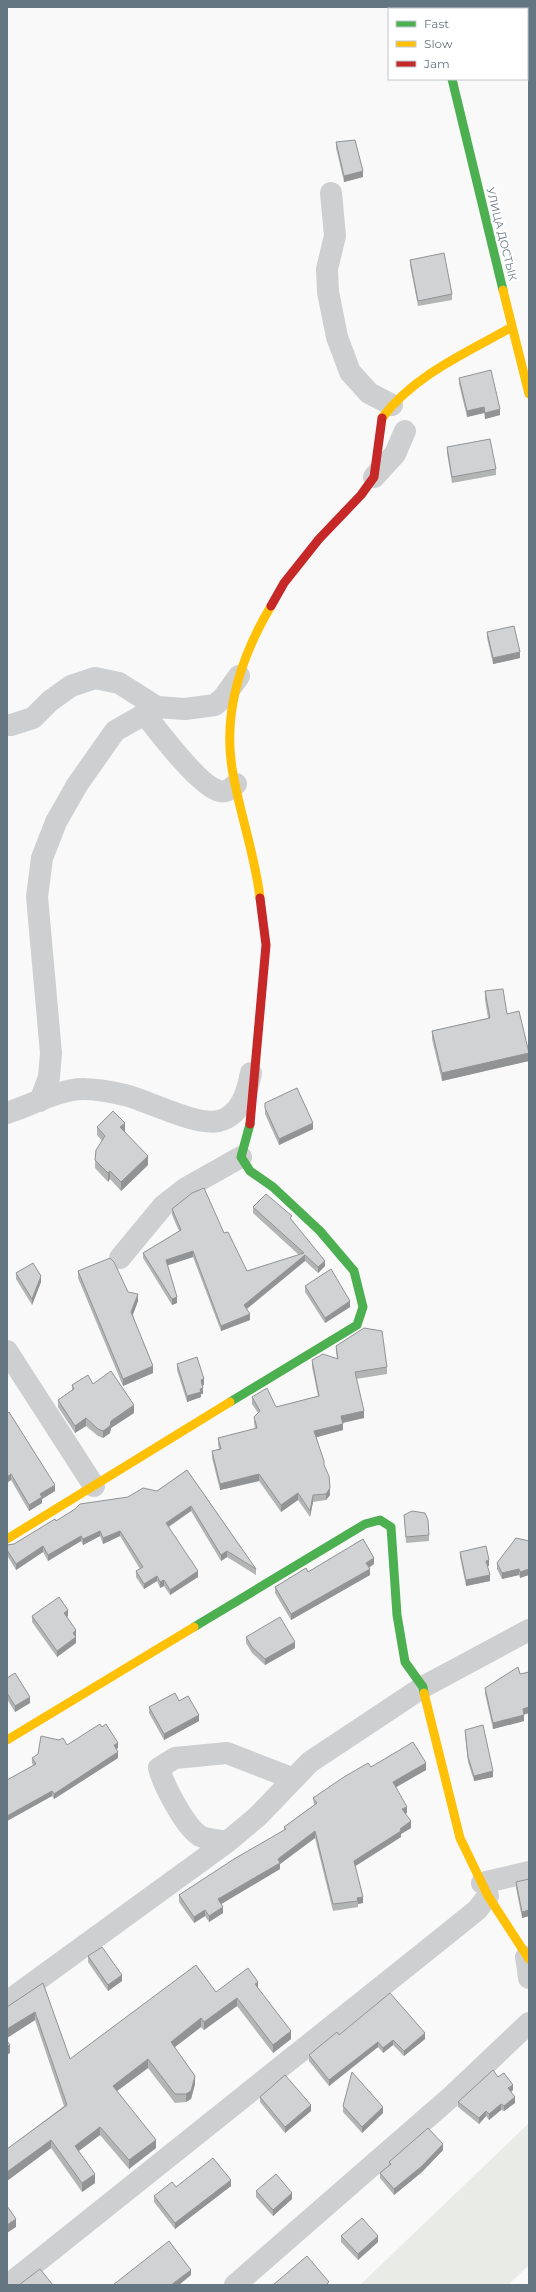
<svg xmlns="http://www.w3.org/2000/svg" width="536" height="2292" viewBox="0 0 536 2292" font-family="Montserrat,sans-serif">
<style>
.green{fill:#e8ebe6}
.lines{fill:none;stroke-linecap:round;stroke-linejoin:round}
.street{stroke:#cecfd0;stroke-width:22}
.fast{stroke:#4caf50;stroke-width:9}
.slow{stroke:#ffc107;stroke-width:9}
.jam{stroke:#c62828;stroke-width:9}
.wall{fill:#b3b5b5}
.shaded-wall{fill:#929394}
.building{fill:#d0d2d3;stroke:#929394}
.labels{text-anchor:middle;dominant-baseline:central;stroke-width:4;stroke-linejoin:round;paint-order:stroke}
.street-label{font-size:11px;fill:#657683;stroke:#fff}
</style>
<rect width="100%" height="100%" fill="#f9f9f9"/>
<!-- green -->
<path class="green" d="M529,2123v142l-21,20h-148z"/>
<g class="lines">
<!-- street -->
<path class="street" d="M331,193l4,43 -8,33 1,23 9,45 13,35 19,21 23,12
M374,477l21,-23 10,-23
M144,713c13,17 57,75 76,78 6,2 12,-3 16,-7
M7,725h4l22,-7 17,-17 21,-15 24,-8 24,5 38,24 28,2 30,-4 9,-8 15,-21
M40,1101l9,-24 2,-24 -14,-156 5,-39 14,-36 21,-37 38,-54 42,-24
M7,1113c22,-7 53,-24 76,-24 13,0 29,3 42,6 24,6 70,31 94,26 22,-6 28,-28 32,-48
M120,1258l43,-52 23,-18 55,-31
M7,1351l87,135
M227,1842c-8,-2 -19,-2 -27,-6 -15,-9 -37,-52 -41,-68l16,-10 52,-5 67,26
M482,1883l47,-11
M526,1957l3,21
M7,2002l220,-160 30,-25 53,-55 113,-75 106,-57
M8,2285l428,-342 41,-33 11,-14
M235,2285l217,-189 77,-73"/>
<!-- fast -->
<path class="fast" d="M452,79l51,211
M230,1402l127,-77 6,-18 -9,-36 -34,-40 -47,-44 -23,-16 -9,-14 9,-33
M194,1627l171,-103 15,-4 11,7 6,88 8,47 18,25 1,6"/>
<!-- slow -->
<path class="slow" d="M434,7l1,2
M503,290l26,104
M382,418c32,-43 84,-65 130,-91
M260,898c-5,-44 -21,-86 -28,-130 -9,-57 10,-113 39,-162
M7,1539l223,-137
M424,1693l36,145 28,58 41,63
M7,1740l187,-113"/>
<!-- jam -->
<path class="jam" d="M271,606l13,-23 35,-44 42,-44 13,-18 8,-59
M250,1124l16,-179 -6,-47"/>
</g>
<!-- wall -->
<path class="wall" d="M336,142l27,35 -19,5 -8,-34z
M410,260l42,34v6l-34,6 -8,-41z
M459,378l41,37 -15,4 -1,-6 -17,4 -8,-33z
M447,447l49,22v6l-44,8 -5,-30z
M487,632l33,26 -27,6 -6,-26z
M485,991l22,23 22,47 -87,20 -10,-42v-8l56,-13 -3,-18z
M265,1108l48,21 -34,16 -14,-31z
M97,1127l28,4 -1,1 24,33 -27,26 -11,-12 -2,3 -13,-14v-8l7,-19 -5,-6z
M253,1207l39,13 33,46 -7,7 -13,-12 -58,48 3,11 -29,11 -28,-74 -26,8 10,38 -5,2 -29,-47v-5l36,-22 -7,-16v-6l52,24 23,38 52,-16 -46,-42z
M78,1271l50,21 10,9 -5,14 20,58 -30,13 -45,-108z
M16,1273l25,9 -9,23 -16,-26z
M305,1286l45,21 -25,16 -20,-31z
M336,1346l51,21v7l-31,5 8,39 -21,5v7l-27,7 8,29 6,29 -4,5 -13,2 -3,15 -12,-17 -17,12 -22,-31 -39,9 -8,-32v-7l7,-2 -1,-4v-7l37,-9 -1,-6v-6l4,-4 -6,-9v-7l24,10 42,-11 -6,-29v-7l25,-1 -1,-7z
M177,1364l27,21h-1v9h-2v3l-14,5 -10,-32z
M93,1384l41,29 -23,15 -1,5 -7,5 -5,-2 -12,-10 -11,7 -17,-26v-7l14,-10v-5z
M7,1414l48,77 -13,8v4l-13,8 -18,-31z
M187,1470l69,99v6l-29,-18 -6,4 -30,-50 -22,16 29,50 -28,18 -6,-9 -4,2 -3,-7 -13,8 -8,-12v-6l4,-2 -20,-33 -17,8 -3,-8 -17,9 -2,-4 -33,20 -5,-9 -27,18 -9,-15v-10l7,-1 42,-23 72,-24 29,-6z
M404,1515l25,20v6l-23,2z
M529,1541l-9,37 -1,-3 -17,4 -5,-10v-6z
M460,1552l29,14h-2l3,15 -24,5 -6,-29z
M374,1564l-5,4 1,7 -79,45 -16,-27v-6l33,-15z
M32,1616h36l-1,1 9,19v7l-19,14 -25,-35z
M246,1637l49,11 -30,17 -13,-12 -6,-10z
M529,1672v41l-5,1v7l-31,8 -8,-35v-6z
M7,1678l23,25 -15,9 -8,-13z
M179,1701l20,20 -35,19 -15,-27v-6z
M465,1730l28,47 -19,4 -6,-19 -3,-27z
M67,1745l51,3 -2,1 2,9 -64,41 -2,-3 -45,25v-41l26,-15 -1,-2v-5z
M371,1767l55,3 -30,17 11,26 -2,1 6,14 -10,6v3l-46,29 8,37 -5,1v3l-25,4 -18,-73 -35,26v5l-59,35 2,9 -14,9 -4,-6 -11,7 -15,-21v-7l105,-65v-3l30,-22 -1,-7z
M529,1879v37l-7,2 -6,-30v-6z
M88,1956l34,25 -14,10 -20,-29z
M43,1983l27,76 146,-67 42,-4 33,51 -18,14 -36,-47 -33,24 -3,-3 -26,20 20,37 -4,15 -5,3 -11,1 -27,-35 -31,23 39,57 -27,21 -29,-34 -22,16 17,32 -13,9 -31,-44 -44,33v-32l57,-43 -29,-86 -28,18v-31z
M339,2035l86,4 -21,17 -11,-11 -10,8 -5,-6 -49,39 -20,-25v-6z
M498,2077l15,13 -2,2 4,11 -11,8 -3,-1 -12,10 -3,-4 -7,8 -21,-17v-5z
M260,2097l51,14 -26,22 -25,-31z
M343,2106l40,7 -21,20 -19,-21z
M443,2150l-21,22 -28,23 -14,-17v-5l9,-8v-3z
M231,2186l-56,43 -21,-27v-6l22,-9z
M256,2191l36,8 -19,17 -17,-19z
M341,2236l37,6 -20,18 -17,-18z"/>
<!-- shaded-wall -->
<path class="shaded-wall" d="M363,171v6l-19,5v-6z
M484,407v6l-17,4v-6z
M500,409v6l-15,4v-6z
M520,652v6l-27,6v-6z
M529,1053v8l-87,20v-8z
M125,1123v8l-5,5v-9z
M313,1123v6l-34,16v-6z
M148,1156v9l-27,26v-9z
M110,1171v8l-2,3v-9z
M193,1251v6l-27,9v-6z
M305,1255v6l-61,50v-6z
M325,1261v5l-7,7v-6z
M41,1276v6l-9,23v-6z
M138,1294v7l-7,18v-7z
M177,1297v6l-5,2v-6z
M350,1301v6l-25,16v-5z
M250,1314v6l-29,11v-5z
M153,1366v7l-30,13v-7z
M204,1379v6l-3,1v-6z
M203,1388v6h-2v3l-14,5v-6z
M134,1405v8l-23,15 -1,5 -7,5v-7l8,-10z
M364,1411v7l-23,5v-7z
M86,1418v8l-11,7v-7z
M343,1424v6l-29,8v-7z
M11,1474v6l-4,3v-6z
M259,1474v7l-39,9v-6z
M55,1485v6l-13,8v4l-13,8v-6l11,-11z
M330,1488v7l-4,5v-6z
M298,1493v7l-17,12v-7z
M313,1495v7l-3,15v-6z
M191,1506v5l-25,17v-5z
M100,1531v5l-17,9v-6z
M120,1531v5l-17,8v-6z
M81,1536v5l-33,20v-6z
M43,1546v6l-27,18v-6z
M227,1551v6l-6,4v-6z
M374,1558v6l-8,5v-6z
M489,1560v6l-3,1v-6z
M370,1569v6l-79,45v-6z
M519,1569v6l-17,4v-6z
M529,1569v6l-9,3v-6z
M198,1571v6l-28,18v-5z
M490,1575v6l-24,5v-6z
M157,1576v5l-13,8v-5z
M164,1580v6l-4,2v-6z
M68,1610v6l-4,3v-6z
M76,1630v6l-3,3v-6z
M76,1637v6l-19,14v-6z
M295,1642v6l-30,17v-6z
M30,1697v6l-15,9v-6z
M529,1707v6l-6,2v-6z
M199,1715v6l-35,19v-6z
M524,1715v6l-31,8v-6z
M118,1743v5l-4,3v-6z
M118,1752v6l-64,41v-5z
M426,1763v7l-33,19v-7z
M493,1771v6l-19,4v-5z
M52,1791v5l-45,25v-5z
M407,1807v6l-5,2v-6z
M411,1821v7l-10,6v3l-47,30v-6z
M315,1831v7l-35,26v5l-62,37v-7l60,-40z
M363,1897v6l-5,1 -1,-6z
M223,1907v6l-14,9v-6z
M205,1910v6l-11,7v-6z
M529,1910v6l-7,2v-6z
M122,1975v6l-14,10v-6z
M258,1982v9l-3,-7z
M237,1998v8l-33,24v-8z
M35,2012v8l-28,18v-9z
M201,2018v9l-30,23v-8z
M291,2031v8l-18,14v-8z
M425,2033v6l-21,17v-5z
M393,2040v5l-10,8v-5z
M378,2042v5l-49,39v-6z
M10,2045v8l-3,2v-9z
M148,2059v9l-35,26v-8z
M195,2076v8l-4,15 -5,3v-8z
M513,2085v5l-5,4v-6z
M515,2097v6l-11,8v-5z
M501,2104v6l-12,10v-6z
M311,2105v6l-26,22v-6z
M383,2107v6l-21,20v-6z
M486,2111v5l-7,8v-6z
M100,2127v8l-25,19v-8z
M51,2140v8l-44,33v-9z
M156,2140v8l-27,21v-9z
M443,2144v6l-21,22 -28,23v-6z
M95,2174v9l-13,9v-9z
M231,2180v6l-56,43v-6z
M292,2193v6l-19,17v-6z
M16,2219v8l-9,6v-8z
M378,2236v6l-20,18v-6z
M191,2270v5l-12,10h-8z"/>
<!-- building -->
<path class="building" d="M355,140l8,31 -19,5 -8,-34z
M444,253l8,41 -34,7 -8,-41z
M491,370l9,39 -15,4 -1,-6 -17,4 -8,-33z
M490,439l6,30 -44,8 -5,-30z
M514,626l6,26 -27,6 -6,-26z
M503,989l4,25 12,-3 10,42 -87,20 -10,-42 58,-13 -5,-27z
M297,1088l16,35 -34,16 -14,-31v-5z
M113,1111l12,12 -5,4 28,29 -27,26 -11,-11 -2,2 -13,-13 1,-10 9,-14 -8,-9z
M204,1188l20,45 4,-1 19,39 57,-18 -51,-46 13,-13 26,22 -2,2 35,43 -7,6 -13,-12 -61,50 6,9 -29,12 -28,-75 -27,9 11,37 -5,2 -29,-46 38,-23 -9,-21 20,-16z
M110,1258l4,4 14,30 10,2 -7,18 22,54 -30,13 -45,-108z
M33,1263l8,13 -9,23 -16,-26z
M331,1269l19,32 -25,17 -20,-32z
M364,1328l18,3 5,36 -32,5 9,39 -23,5 2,8 -29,7 10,30v4l5,11 1,12 -4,6 -13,1 -3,16 -12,-18 -17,12 -22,-31 -39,10 -8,-33 9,-2 -3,-11 39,-10 -3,-11 6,-6 -8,-14 15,-9 9,19 43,-11 -7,-36 11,-6 15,5 -2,-13z
M197,1357l7,22 -3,1 2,8 -3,1 1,3 -14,4 -10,-32z
M111,1371l23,34 -23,16 -1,5 -7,5 -5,-2 -12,-11 -11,8 -17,-26 16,-11 -2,-4 16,-10 5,9z
M9,1412l46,73 -15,9 2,3 -13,8 -18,-31 -4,3v-63z
M187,1470l69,99 -29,-18 -6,4 -30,-49 -25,17 32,48 -28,19 -6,-10 -4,2 -3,-6 -13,8 -8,-13 7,-4 -23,-36 -17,7 -3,-7 -17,8 -2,-3 -33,19 -5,-9 -27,18 -9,-14v-5l7,-1 41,-25 1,2 19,-12 5,-5 48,-7 15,-9 14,3z
M412,1511l13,2 3,7 1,15 -23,2 -2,-22z
M516,1538l13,3v28l-9,3 -1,-3 -17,4 -5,-10z
M363,1539l11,19 -8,5 4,6 -79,45 -16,-27 31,-19 2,4z
M486,1546l3,14 -3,1 4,14 -24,5 -6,-28z
M59,1597l9,13 -4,3 12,17 -3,3 3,4 -19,14 -25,-35z
M280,1617l15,25 -30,17 -13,-12 -6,-10z
M518,1667l2,7 9,-2v35l-6,2 1,6 -31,8 -8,-35z
M15,1673l15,24 -15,9 -8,-13v-15z
M175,1693l4,8 9,-5 11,19 -35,19 -15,-27z
M100,1724l2,3 4,-3 12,19 -4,2 4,7 -64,42 -2,-3 -45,25v-36l29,-16 -4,-6 6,-4 3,-18 18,4 4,-2 4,7z
M483,1725l10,46 -19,5 -6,-19 -3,-27z
M413,1742l13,21 -33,19 14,25 -5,2 9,12 -11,8 1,2 -47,30 9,36 -6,1 1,3 -25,3 -18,-73 -37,28 2,4 -62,36 5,8 -14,9 -4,-6 -11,7 -15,-22 55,-36 52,-30 -2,-2 33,-24 -4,-5 31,-21 24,-14 3,4z
M529,1879v31l-7,2 -6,-30z
M102,1947l20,28 -14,10 -20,-29z
M196,1965l20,27 32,-24 10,14 -3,2 36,47 -18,14 -36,-47 -33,24 -3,-4 -30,24 24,34 -4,15 -5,3h-11l-27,-35 -35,27 43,54 -27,20 -29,-33 -25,19 20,28 -13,9 -31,-43 -44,32v-23l60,-44 -32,-93 -28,17v-22l36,-24 27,76z
M390,1993l35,40 -21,18 -11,-11 -10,8 -5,-6 -49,38 -20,-25 28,-23 2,3z
M7,2041l3,4 -3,1z
M493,2070l5,7 6,-4 9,12 -5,3 7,9 -11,9 -3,-2 -12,10 -3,-3 -7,7 -21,-16z
M352,2072l31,35 -21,20 -19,-21z
M285,2075l26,30 -26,22 -25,-30z
M428,2128l15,16 -21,22 -28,23 -14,-16 11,-9 -2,-2z
M213,2158l18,22 -56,43 -21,-27 18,-14 4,5z
M276,2174l16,19 -19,17 -17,-19z
M7,2206l9,13 -9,6z
M362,2218l16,18 -20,18 -17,-18z
M169,2241l22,29 -20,15h-58z
M307,2256l22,26 -3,3h-53z
M40,2269l13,16h-34z"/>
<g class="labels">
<!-- street labels -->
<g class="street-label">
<text transform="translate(502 234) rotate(76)">УЛИЦА ДОСТЫК</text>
</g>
</g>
<!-- border -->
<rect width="536" height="2292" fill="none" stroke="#657683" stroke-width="16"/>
<!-- legend -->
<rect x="388" y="8" width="140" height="72" fill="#ffffff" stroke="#c1c8cd"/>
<rect x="396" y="21" width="20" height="6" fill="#4caf50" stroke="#c1c8cd"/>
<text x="424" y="28" font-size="12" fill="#657683">Fast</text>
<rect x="396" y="41" width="20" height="6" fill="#ffc107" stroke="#c1c8cd"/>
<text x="424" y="48" font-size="12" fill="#657683">Slow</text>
<rect x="396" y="61" width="20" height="6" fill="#c62828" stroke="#c1c8cd"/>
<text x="424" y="68" font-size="12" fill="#657683">Jam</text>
</svg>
